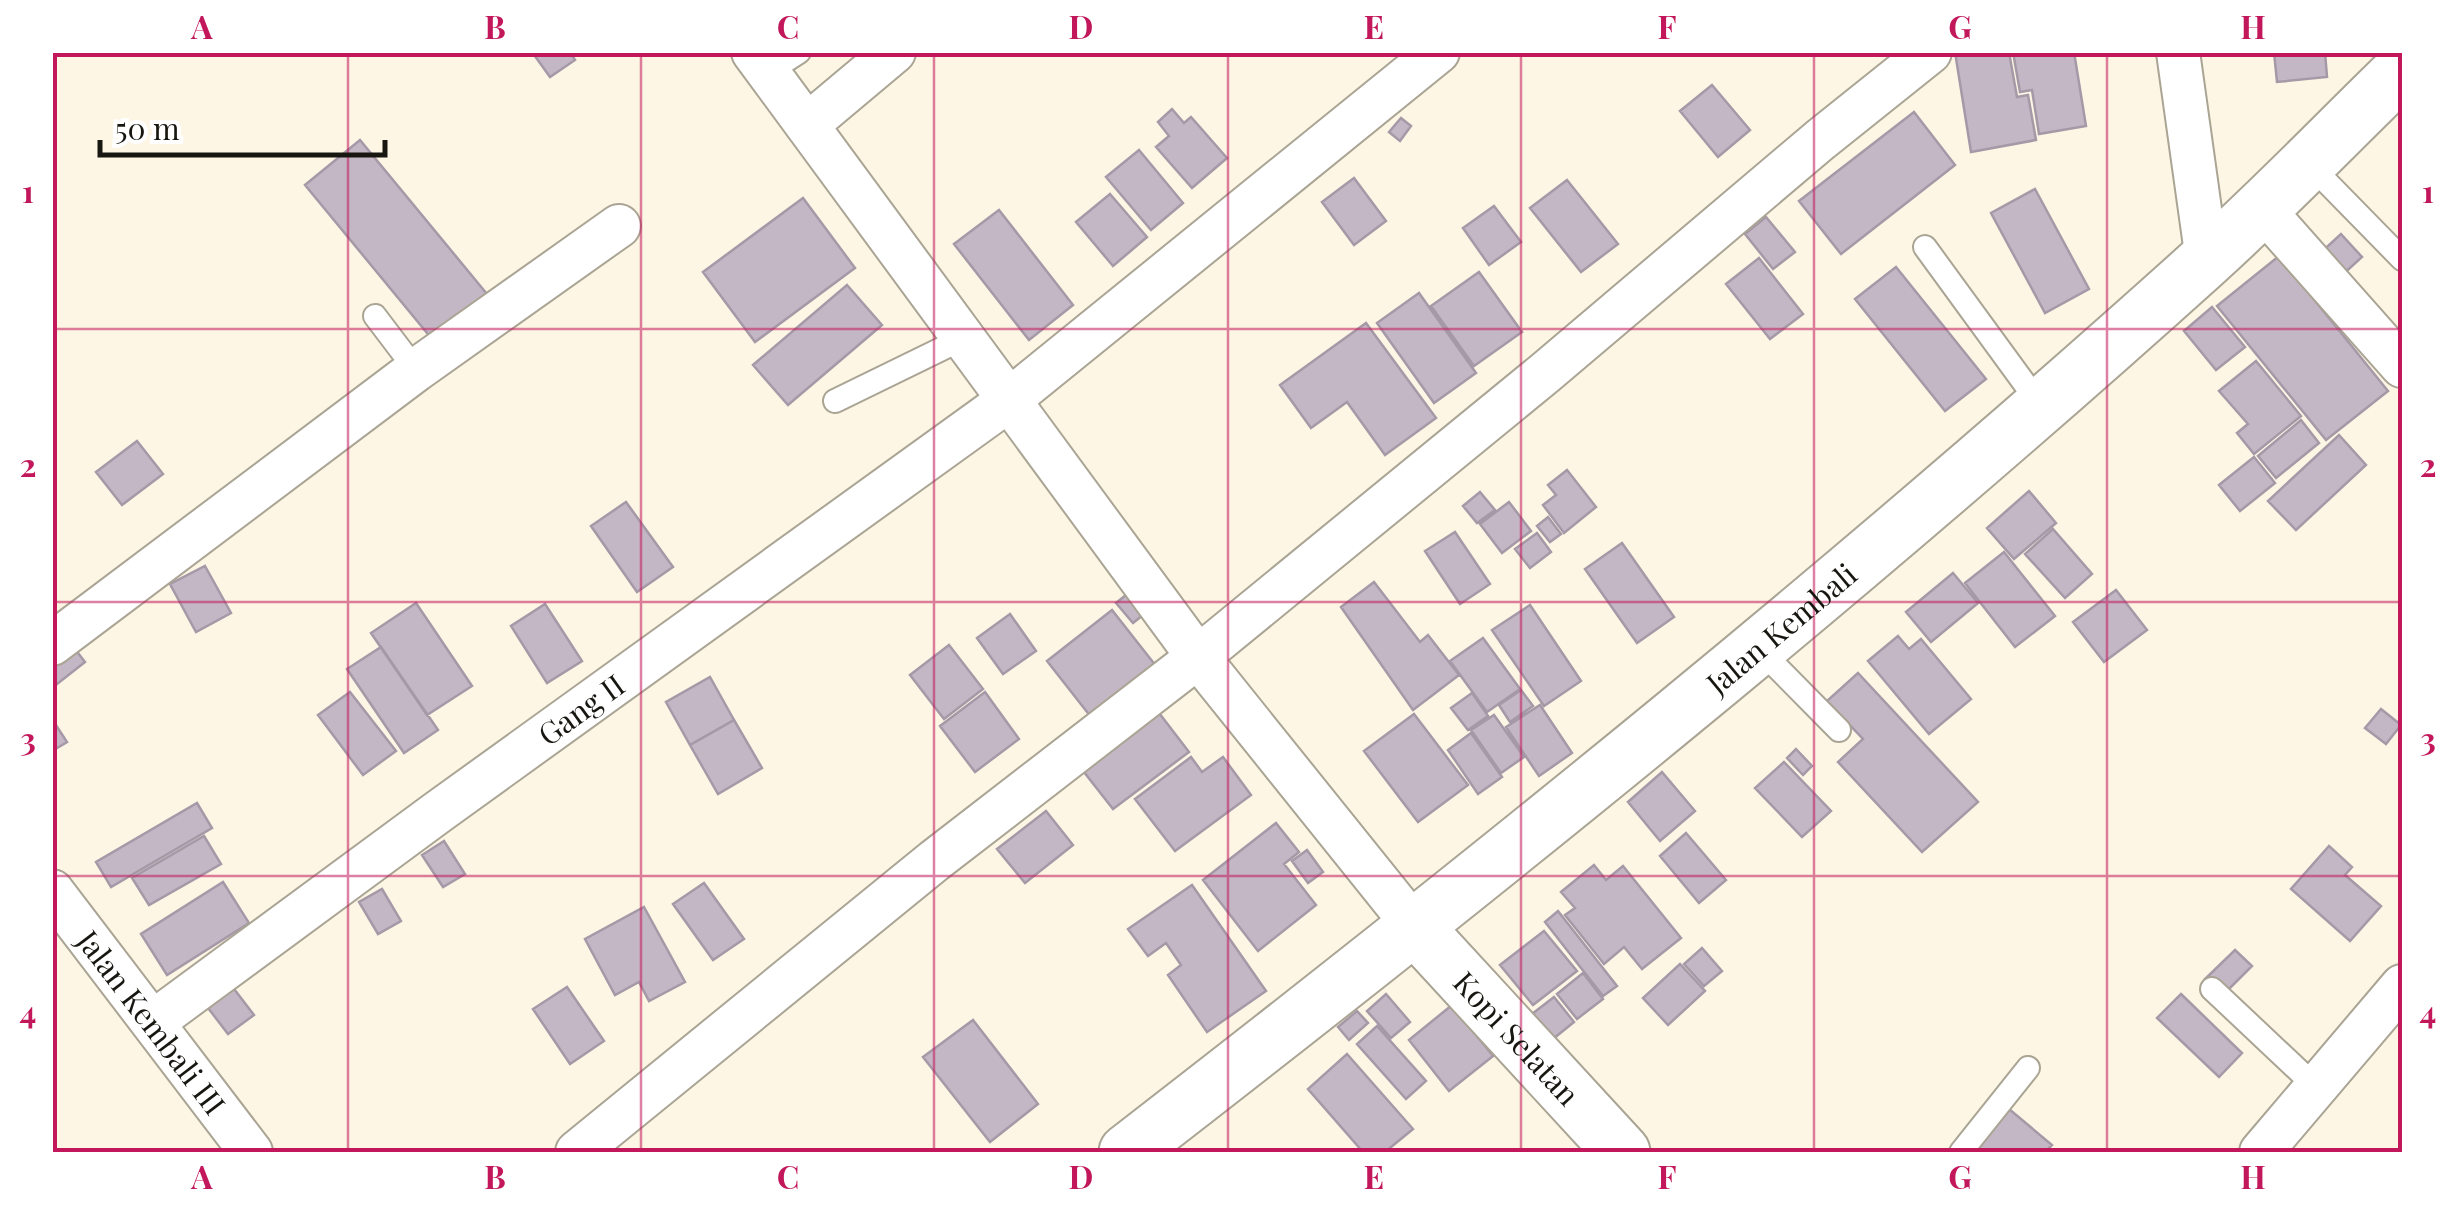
<svg xmlns="http://www.w3.org/2000/svg" width="2455" height="1205" viewBox="0 0 2455 1205" font-family="'Playfair Display',serif">
<style>
.building{fill:#c4b7c5;stroke:#a699a7;stroke-width:2.5}
.lines{fill:none;stroke-linecap:round;stroke-linejoin:round}
.lane-casing{stroke:#aaa494;stroke-width:26}
.street-casing{stroke:#aaa494;stroke-width:46}
.secondary-casing{stroke:#aaa494;stroke-width:59}
.lane{stroke:#fff;stroke-width:22}
.street{stroke:#fff;stroke-width:42}
.secondary{stroke:#fff;stroke-width:55}
.grid{fill:none;stroke:#c2185b;stroke-width:2.5;stroke-opacity:0.55}
.labels{text-anchor:middle;dominant-baseline:central;stroke-width:8;stroke-linejoin:round;paint-order:stroke}
.street-label{font-size:30px;fill:#181610;stroke:#fff}
.neatline{fill:none;stroke:#c2185b;stroke-width:4}
.grid-label{font-size:32px;text-anchor:middle;font-weight:bold;fill:#c2185b}
</style>
<rect width="100%" height="100%" fill="#fdf6e5"/>
<!-- building -->
<path class="building" d="M532,52h38l5,8 -25,17z
M1955,52h54l8,45 11,-2 8,45 -65,12z
M2013,52h61l12,74 -47,8 -7,-44 -12,2z
M2274,52h51l2,25 -50,5z
M1712,85l38,45 -32,27 -38,-46z
M1172,109l12,14 7,-6 36,41 -35,30 -36,-41 13,-11 -11,-14z
M1914,112l41,53 -114,89 -42,-53z
M1401,118l10,8 -11,15 -11,-9z
M360,140l127,154 -55,45 -127,-154z
M1139,150l44,53 -32,27 -45,-53z
M1354,178l32,43 -32,24 -32,-43z
M1567,180l51,64 -37,28 -51,-64z
M2035,189l54,100 -44,24 -54,-100z
M1110,194l37,43 -34,29 -37,-44z
M803,198l52,70 -100,74 -52,-70z
M1494,206l27,36 -32,23 -26,-37z
M999,210l74,95 -44,35 -75,-96z
M1766,217l29,35 -22,17 -28,-35z
M2341,234l21,23 -23,21 -21,-23z
M2279,256l109,135 -62,49 -109,-134z
M1759,258l44,56 -33,25 -44,-55z
M1896,267l90,112 -41,32 -90,-112z
M1479,272l43,60 -48,34 -43,-60z
M847,285l35,40 -94,80 -35,-40z
M1419,293l57,80 -42,30 -57,-80z
M2212,307l33,40 -29,23 -32,-39z
M1366,323l70,95 -51,37 -38,-53 -36,26 -31,-43z
M2256,361l45,55 -47,38 -17,-21 11,-9 -29,-33z
M2301,420l18,23 -43,35 -18,-22z
M2339,435l27,30 -70,65 -28,-29z
M137,441l26,33 -41,31 -26,-33z
M2254,457l21,26 -35,28 -21,-26z
M1567,470l29,37 -32,26 -21,-28 13,-10 -8,-10z
M2029,491l27,32 -42,36 -27,-31z
M1480,492l15,18 -18,13 -14,-17z
M626,502l47,65 -36,25 -46,-66z
M1509,502l22,29 -29,22 -22,-29z
M1548,517l13,17 -11,8 -13,-16z
M2053,529l39,45 -27,24 -40,-44z
M1455,532l35,52 -30,20 -35,-53z
M1537,533l14,19 -21,16 -15,-19z
M1622,543l52,74 -37,26 -52,-74z
M2004,552l51,64 -40,31 -50,-64z
M205,566l26,47 -35,19 -26,-48z
M1953,573l25,30 -47,39 -25,-30z
M1374,582l46,60 8,-7 31,40 -46,35 -72,-103z
M2116,590l31,40 -43,32 -31,-40z
M1131,591l17,20 -15,12 -17,-20z
M416,603l56,83 -45,29 -56,-82z
M545,604l37,57 -35,22 -36,-57z
M1530,605l51,76 -37,25 -52,-76z
M1112,610l44,56 -65,51 -44,-56z
M1010,614l26,37 -33,23 -26,-36z
M1898,636l11,13 12,-10 50,60 -42,35 -61,-73z
M1483,638l37,51 -33,23 -37,-51z
M68,640l17,22 -33,26v-36z
M949,645l34,44 -39,30 -34,-44z
M381,647l57,83 -34,23 -57,-84z
M1858,673l120,129 -56,50 -84,-90 25,-23 -36,-38z
M710,677l24,43 -44,25 -24,-43z
M1521,690l12,16 -23,16 -11,-17z
M350,692l46,59 -33,24 -45,-60z
M985,692l34,47 -44,33 -35,-46z
M1472,693l16,23 -20,14 -17,-22z
M1540,705l32,48 -33,23 -33,-49z
M1156,709l33,43 -76,57 -33,-42z
M2381,709l20,16 -15,19 -21,-16z
M1414,714l54,71 -50,37 -54,-71z
M1494,715l30,42 -23,16 -30,-43z
M52,719l15,23 -15,9z
M734,720l28,48 -44,26 -28,-49z
M1471,733l31,44 -24,17 -30,-44z
M1796,749l16,17 -9,9 -16,-17z
M1191,757l11,15 21,-15 28,38 -76,56 -40,-52z
M1784,762l47,49 -29,26 -47,-49z
M1662,772l33,39 -35,30 -32,-39z
M197,803l15,25 -101,59 -15,-25z
M1046,811l27,34 -48,38 -28,-34z
M1276,823l23,29 -15,12 32,41 -58,46 -55,-71z
M1686,833l40,47 -27,23 -39,-47z
M204,836l17,28 -72,41 -17,-27z
M444,841l21,33 -22,13 -21,-32z
M2329,846l23,21 -7,8 36,31 -31,35 -59,-52z
M1307,850l16,22 -15,11 -16,-22z
M1594,865l12,15 17,-14 58,72 -39,31 -18,-22 -20,17 -39,-49 10,-7 -14,-16z
M223,882l26,41 -82,52 -26,-41z
M704,883l40,56 -31,21 -40,-56z
M1192,885l74,106 -59,41 -39,-57 13,-10 -15,-22 -18,13 -20,-27z
M382,889l19,32 -23,13 -19,-32z
M644,907l41,75 -36,19 -10,-19 -24,13 -30,-56z
M1558,911l59,75 -14,10 -58,-74z
M1544,931l33,40 -44,34 -33,-40z
M1702,948l20,23 -18,15 -20,-22z
M2235,950l17,16 -30,30 -17,-17z
M1680,964l25,27 -37,34 -25,-27z
M1583,973l20,26 -26,20 -20,-25z
M231,985l23,30 -26,19 -23,-30z
M567,987l37,54 -34,23 -37,-55z
M1386,994l24,28 -19,16 -24,-27z
M2181,994l61,59 -23,24 -62,-59z
M1554,997l20,25 -21,17 -21,-25z
M1452,1005l41,51 -44,35 -40,-51z
M1357,1011l11,12 -19,17 -11,-13z
M973,1020l65,84 -48,38 -67,-85z
M1377,1026l49,55 -20,18 -49,-55z
M1347,1054l66,75 -28,23h-22l-55,-63z
M2009,1109l43,36 -7,7h-73z"/>
<g class="lines">
<!-- lane casing -->
<g class="lane-casing">
<path id="lane" d="M768,72l31,-20
M2307,162l95,97
M1925,247l116,159
M375,316l41,54
M835,401l129,-63
M1757,647l82,83
M2212,989l103,97
M1961,1152l67,-84"/>
</g>
<!-- street casing -->
<g class="street-casing">
<g id="street">
<path d="M753,52l445,605 216,269"/>
<path d="M2178,52l29,208"/>
<path d="M807,125l87,-73"/>
<path d="M2261,207l141,159"/>
<path d="M52,644l364,-274 203,-144"/>
<path id="s1" d="M52,891l199,261"/>
<path id="s2" d="M153,1022l285,-210 571,-412 429,-348"/>
<path d="M577,1152l357,-291 264,-204 347,-284 275,-233 110,-88"/>
<path d="M2261,1152l141,-166"/>
</g>
</g>
<!-- secondary casing -->
<g class="secondary-casing">
<g id="secondary">
<path id="s3" d="M1414,926l208,226"/>
<path id="s4" d="M1127,1152c367,-284 731,-578 1076,-889 69,-62 133,-129 199,-193"/>
</g>
</g>
<!-- lane -->
<use href="#lane" class="lane"/>
<!-- street -->
<use href="#street" class="street"/>
<!-- secondary -->
<use href="#secondary" class="secondary"/>
</g>
<!-- grid -->
<path class="grid" d="M348,52v1100M641,52v1100M934,52v1100M1228,52v1100M1521,52v1100M1814,52v1100M2107,52v1100M52,329h2350M52,602h2350M52,876h2350"/>
<g class="labels">
<!-- street labels -->
<g class="street-label">
<text stroke="none"><textPath href="#s4" startOffset="838">Jalan Kembali</textPath></text>
<text stroke="none"><textPath href="#s2" startOffset="530">Gang II</textPath></text>
<text stroke="none"><textPath href="#s1" startOffset="165">Jalan Kembali III</textPath></text>
<text stroke="none"><textPath href="#s3" startOffset="152">Kopi Selatan</textPath></text>
</g>
</g>
<!-- border -->
<rect width="2455" height="1205" fill="none" stroke="#ffffff" stroke-width="110"/>
<!-- scale -->
<path d="M100 140v15h285v-15" fill="none" stroke="#181610" stroke-width="5"/>
<text x="115" y="140" font-size="30" fill="#181610" stroke="#ffffff" stroke-width="8" paint-order="stroke">50 m</text>
<rect x="55" y="55" width="2345" height="1095" class="neatline"/>
<g class="grid-label">
<text x="202" y="39">A</text>
<text x="495" y="39">B</text>
<text x="788" y="39">C</text>
<text x="1081" y="39">D</text>
<text x="1374" y="39">E</text>
<text x="1667" y="39">F</text>
<text x="1960" y="39">G</text>
<text x="2253" y="39">H</text>
<text x="28" y="203">1</text>
<text x="2428" y="203">1</text>
<text x="28" y="477">2</text>
<text x="2428" y="477">2</text>
<text x="28" y="751">3</text>
<text x="2428" y="751">3</text>
<text x="28" y="1024">4</text>
<text x="2428" y="1024">4</text>
<text x="202" y="1189">A</text>
<text x="495" y="1189">B</text>
<text x="788" y="1189">C</text>
<text x="1081" y="1189">D</text>
<text x="1374" y="1189">E</text>
<text x="1667" y="1189">F</text>
<text x="1960" y="1189">G</text>
<text x="2253" y="1189">H</text>
</g>
</svg>
